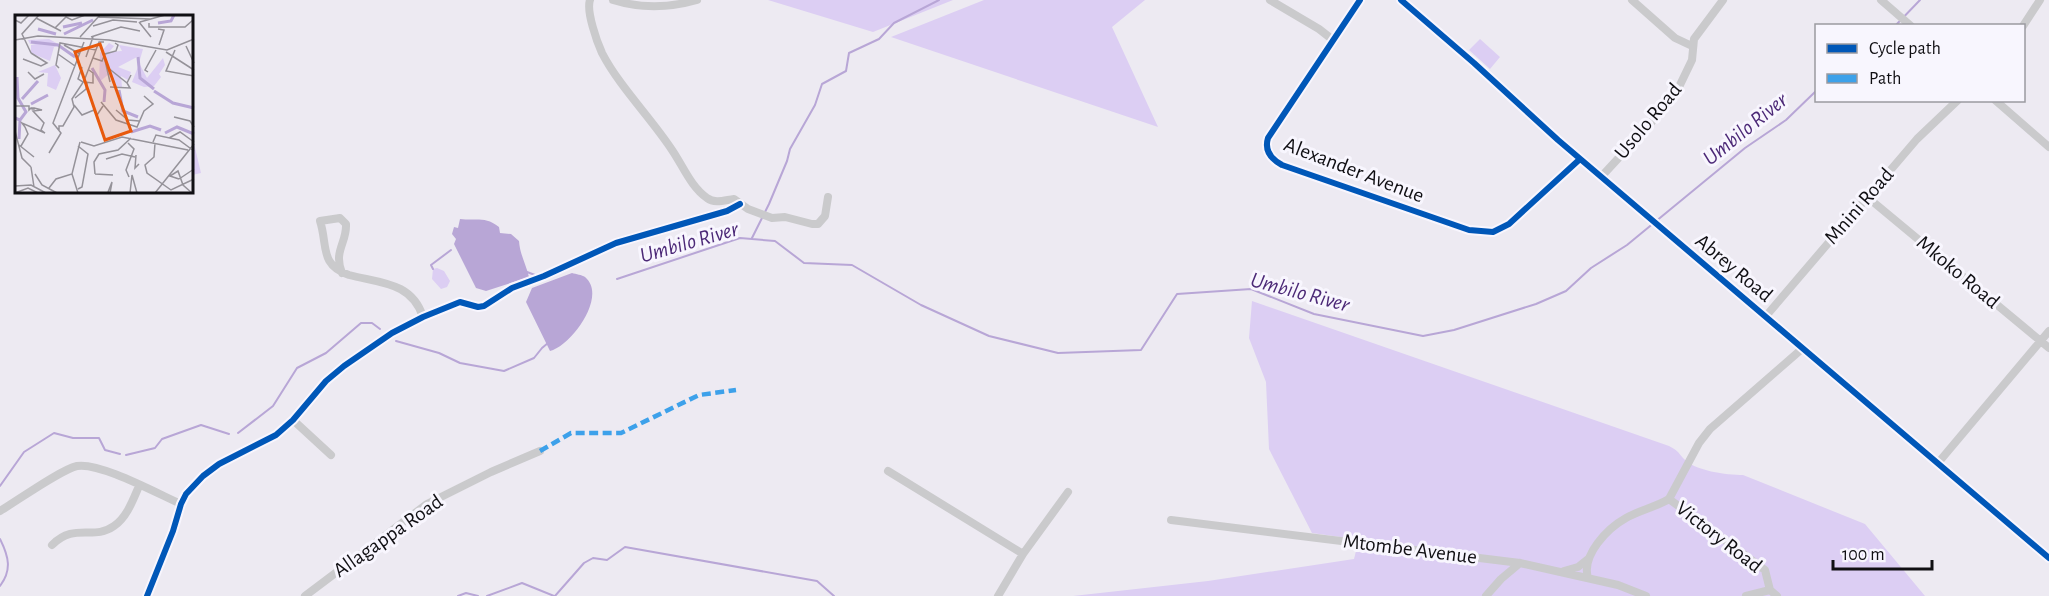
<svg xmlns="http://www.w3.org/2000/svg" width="2049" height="596" viewBox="0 0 2049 596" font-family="'Alegreya Sans',sans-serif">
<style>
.green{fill:#dccef3}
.water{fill:#b8a6d6}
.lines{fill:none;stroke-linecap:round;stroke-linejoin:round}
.stream{stroke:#b8a6d6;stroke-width:2}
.minor{stroke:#cacacc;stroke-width:8}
.quiet{stroke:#3da1ea;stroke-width:4.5;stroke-dasharray:9 4.5;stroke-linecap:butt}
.cycleway-casing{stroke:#f8f6fe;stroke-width:10}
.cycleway{stroke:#0057b8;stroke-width:6}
.labels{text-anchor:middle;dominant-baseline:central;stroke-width:6;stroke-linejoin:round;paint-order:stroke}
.street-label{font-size:21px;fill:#100f13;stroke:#f8f6fe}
.water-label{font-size:22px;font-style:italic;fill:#4c2977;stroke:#f8f6fe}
.inset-river{fill:none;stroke:#b8a6d6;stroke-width:3}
.inset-road{fill:none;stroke:#959299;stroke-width:1.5}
.view{fill:#e8590c;fill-opacity:0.15;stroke:#e8590c;stroke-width:3}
.inset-edge{fill:none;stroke:#100f13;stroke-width:3}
</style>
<rect width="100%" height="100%" fill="#edeaf2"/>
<!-- green -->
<path class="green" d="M768,0h185l-80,32z
M984,0h161l-33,27 46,100 -267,-90z
M1480,39l20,18 -10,12 -21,-19z
M192,135l9,38 -9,2z
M437,268l7,3 6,10 -3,6 -6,2 -9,-10 1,-10z
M1252,301l417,145c8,4 9,6 14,12 11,13 44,17 60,17l122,49 60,72h-852l135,-15 146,-22 3,-12 -2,-8 -43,-6 -43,-84 -3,-67 -17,-44z"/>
<!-- water -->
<path class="water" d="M460,219c17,2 25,-3 39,8l1,6 11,1 8,7c1,14 7,23 10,36l-43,14 -10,-3 -22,-44 2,-5 -4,-5 2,-7 4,1z
M572,273c4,1 10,2 13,4 23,19 -14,69 -35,74l-24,-49 6,-14z"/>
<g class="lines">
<!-- stream -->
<path class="stream" d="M1895,26l25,-26
M752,238l17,-34 18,-43 3,-12 25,-44 7,-21 24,-13 3,-18 30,-14 15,-16 45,-23
M433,269l-2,-4 20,-15
M527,272l8,3
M617,279l123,-41 35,3 29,22 48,2 69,40 68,31 69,17 83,-3 36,-56 74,-5 63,25 109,22 31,-6 82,-26 30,-13 25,-23 36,-23 118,-97 41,-28 30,-29
M396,341l43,12 21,10 44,8 30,-13 8,-10 6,-5
M238,433l35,-27 24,-38 29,-15 35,-30h11l8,6
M126,455l29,-7 7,-9 39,-14 28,9
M0,486l24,-34 30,-19 19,5h26l6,12 15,4
M0,539c9,18 12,31 0,47
M458,596l8,-3 12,3
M487,596l35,-13 32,13
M555,596l29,-33 9,-5 14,2 18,-13 192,34 17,15"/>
<!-- minor -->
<path class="minor" d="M590,0c-4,11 7,42 12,53 17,33 49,65 70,97 11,16 19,37 35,48 8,6 18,2 27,1l14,10 24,9 13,-1 27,7h6l7,-8 3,-19
M613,0c29,9 56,8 84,0
M1270,0l49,29 14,11
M1360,0l-92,138c-4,13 3,21 14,27l187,65 24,2 16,-8 71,-65
M1401,0l73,63 84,77 491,418
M1632,0l43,38 17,8
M1881,0l30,26
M2023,26l17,-26
M1995,100l54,47
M1601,177l49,-53 29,-37 13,-27 2,-21 29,-39
M1866,196l183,152
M342,273c-9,-22 5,-30 4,-49l-6,-6 -20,3c8,24 -1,44 29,54 31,8 63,7 74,42
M1766,316l151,-177 41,-39
M293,420l38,35
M1938,463l111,-132
M888,471l135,83
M0,511c17,-10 60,-41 77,-45 23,-4 81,28 104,38
M1171,520l349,43 98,22 28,11
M52,545c23,-23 41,-4 62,-19 13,-9 19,-26 25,-40
M1564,571l14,-4 10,-8
M1588,578c-7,-23 20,-50 38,-60 14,-8 30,-11 43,-19
M147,596l26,-65 8,-27 5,-10 17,-18 16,-12 57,-29 17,-15 33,-39 18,-15 48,-33 31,-16 37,-15 18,5 6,-1 28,-18 32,-12 72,-33 111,-32 13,-7
M305,596l122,-92 64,-32 49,-21
M998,596l25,-42 45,-62
M1486,596l15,-17 19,-16
M1746,596l24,-6
M1777,596l-7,-6 -5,-20 -96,-71 30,-56 11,-14 93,-81"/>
<!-- quiet -->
<path class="quiet" d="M540,451l31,-18h50l78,-38 37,-5"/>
<!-- cycleway casing -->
<g class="cycleway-casing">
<path id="cycleway" d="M1360,0l-92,138c-4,13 3,21 14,27l187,65 24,2 16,-8 71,-65
M1401,0l73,63 84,77 491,418
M147,596l26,-65 8,-27 5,-10 17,-18 16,-12 57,-29 17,-15 33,-39 18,-15 48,-33 31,-16 37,-15 18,5 6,-1 28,-18 32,-12 72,-33 111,-32 13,-7"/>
</g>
<!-- cycleway -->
<use href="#cycleway" class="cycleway"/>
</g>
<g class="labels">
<!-- street labels -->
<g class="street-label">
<text transform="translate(1648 121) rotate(-50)">Usolo Road</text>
<text transform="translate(1354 170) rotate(21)">Alexander Avenue</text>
<text transform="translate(1859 206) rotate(-49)">Mnini Road</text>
<text transform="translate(1734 268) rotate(40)">Abrey Road</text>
<text transform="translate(1958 272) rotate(40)">Mkoko Road</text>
<text transform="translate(388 536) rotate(-35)">Allagappa Road</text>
<text transform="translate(1719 537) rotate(38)">Victory Road</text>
<text transform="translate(1410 549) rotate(7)">Mtombe Avenue</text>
</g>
<!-- water labels -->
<g class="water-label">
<text transform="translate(1745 129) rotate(-39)">Umbilo River</text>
<text transform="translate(689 242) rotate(-16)">Umbilo River</text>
<text transform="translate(1300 292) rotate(15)">Umbilo River</text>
</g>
</g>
<!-- overview -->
<g transform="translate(15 15)">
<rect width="178" height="178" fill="#edeaf2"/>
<path d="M34,24l11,6 -6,2 -4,14 -19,-8v-8l9,-2 -10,1 -2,-4zM94,28l5,3 -5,6 13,-1 -3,-6 24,4 -4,14 8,15 16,-20 2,7 -6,9 2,3 -7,9 -10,1 -12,-5 6,-15 -1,-10 -19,10 13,5 -3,8 -7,-4 1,11 -7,-1 -6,-12 -10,8 1,-29zM40,50l6,13 -5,12 -9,-4 1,-13 -10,-1z" fill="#dccef3"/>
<path class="inset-river" d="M143,8l13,-2 3,-6M48,12l19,-4M23,14l18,5M49,19l29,-14M16,27l27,3 17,12M123,42l2,21 14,11M77,53l13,22 -1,12M2,62l1,21 8,14 -6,8M104,75l4,21 15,6M139,76l19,12 21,5M7,84l16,-18M16,89l17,-9M0,103l5,2 -1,19M116,117l19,-6 11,4M150,118l12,-6 17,7"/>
<path class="inset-road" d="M83,2l53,2M21,3l25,13M0,5l6,3 8,-8M124,7l12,15M125,7l25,-7M134,8v4h36l8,-7M78,11l20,-6 24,2M40,13l11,-11 6,3 13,-5M143,14l6,1 -5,15M65,22l20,-22M76,22l30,-10 19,4M0,25l23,-4 71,4 58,10 27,-11M49,30l16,9M171,31l8,17M160,35l-9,21 28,5M151,37l28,18M16,38l-9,-19 17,-19M43,39l17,12M89,41l6,26M71,42l7,-20M78,43l9,3 3,-7 11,-3 2,-6 -3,-2M8,44l18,7 6,-3 -16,-10M67,52l-4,12 5,3M92,52l20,16M44,53l-3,-3 4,-22 36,7M13,57l7,7 9,-5M133,57l-3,-2 11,-20M69,67l9,1v-10l-4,-3M95,72l20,1 -3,-5 4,-8M60,83l11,-9 1,-6M86,87l15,18 21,7 7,-16 9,-7 -9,-8M59,90l8,10 12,-5 3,5 6,-9M0,91h14v4l2,-2 1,1h2v-1h-3M101,95l12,10 11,1M159,102l16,4 4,6M10,112l-3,-4 23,10 -4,-3 3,-7 -11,-12 9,-1 -8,-2M0,116l7,27 9,9M44,116v-5h4l11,-19 -2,-8 12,-18 15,-39h5M154,123l11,-6 14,10M66,127l13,4 28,-9 66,13M138,127l3,-7 23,5 15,11M113,128l6,6 -8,21 3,7M140,128l-1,14 -9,8 2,8 24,17 23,-11M4,130l15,12M6,131l7,-12 -3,-7M34,138l12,-20 -8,-10 31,-81M121,140l-1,13 4,-4M91,144l16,-5 13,3M16,152l3,20M20,159l7,11 15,8M57,159l6,19M80,159l-1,-12 5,-8 19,-4 13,-12M80,159l18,1M164,164l-9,-3 8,-5 5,14 9,8M164,164l15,-10M0,171l16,-1 15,8M34,173l7,-9 16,-5 8,-32M63,174l4,-2 6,-33 -10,-8M93,177l4,-10 -2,11M0,178l13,-5 10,5M115,178l2,-18 5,18M140,178l39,-49"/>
<path class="view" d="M85,29l31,87 -26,9 -30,-88z"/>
<rect width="178" height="178" class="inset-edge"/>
</g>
<!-- legend -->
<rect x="1815" y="24" width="210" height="78" fill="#f8f6fe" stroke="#9b9aa0" stroke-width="1.5"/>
<rect x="1827" y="44" width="30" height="9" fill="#0057b8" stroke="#9b9aa0" stroke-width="1.5"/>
<text x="1869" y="54" font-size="18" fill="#100f13">Cycle path</text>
<rect x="1827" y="74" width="30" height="9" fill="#3da1ea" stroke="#9b9aa0" stroke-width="1.5"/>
<text x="1869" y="84" font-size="18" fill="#100f13">Path</text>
<!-- scale -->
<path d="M1833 560v9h99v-9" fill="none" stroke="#100f13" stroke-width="3"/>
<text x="1842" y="560" font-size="18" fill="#100f13" stroke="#f8f6fe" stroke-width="4.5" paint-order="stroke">100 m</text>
</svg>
